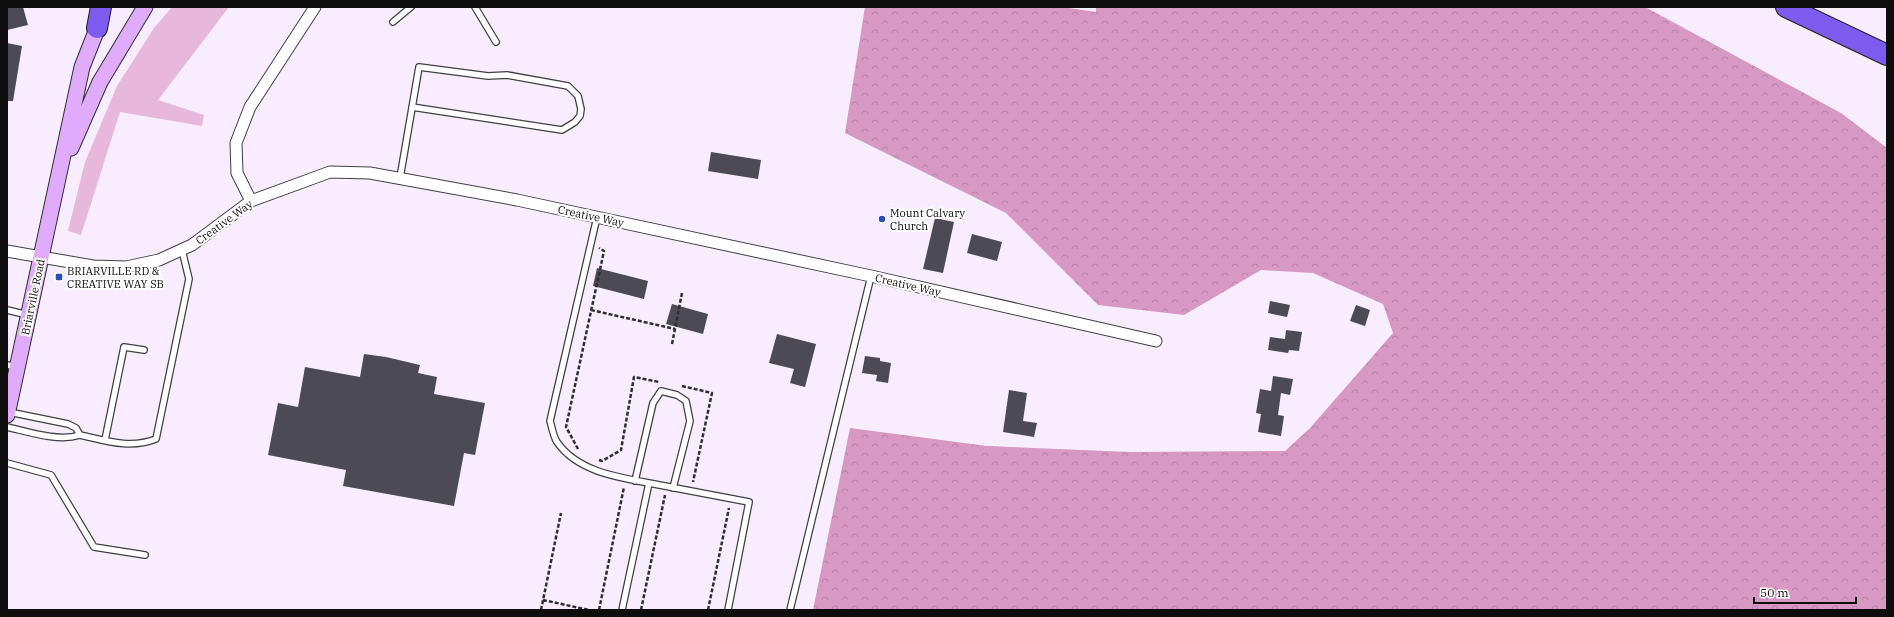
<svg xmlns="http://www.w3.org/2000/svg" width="1894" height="617" viewBox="0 0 1894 617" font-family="'IBM Plex Serif',serif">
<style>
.grass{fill:#e7b8db}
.forest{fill:url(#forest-crowns)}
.building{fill:#4b4a55}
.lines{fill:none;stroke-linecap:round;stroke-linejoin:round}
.lane-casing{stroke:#404040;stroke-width:8}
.street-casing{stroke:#404040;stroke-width:13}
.secondary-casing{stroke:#2f2f2f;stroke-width:17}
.highway-casing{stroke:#1e1e1e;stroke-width:22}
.path{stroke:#2f2f2f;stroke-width:2.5;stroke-dasharray:4 2;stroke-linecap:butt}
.lane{stroke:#fff;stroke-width:5.5}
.street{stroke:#fff;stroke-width:11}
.secondary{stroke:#e1abfc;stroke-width:15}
.highway{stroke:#7d5bef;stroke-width:20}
.poi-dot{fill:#2a51b7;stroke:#fff;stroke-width:1.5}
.labels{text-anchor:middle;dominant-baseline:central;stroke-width:4;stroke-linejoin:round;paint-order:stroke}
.poi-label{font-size:11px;fill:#0d0d0d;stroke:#fff;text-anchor:start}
.street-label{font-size:11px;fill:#0d0d0d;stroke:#fff}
</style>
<defs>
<pattern id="forest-crowns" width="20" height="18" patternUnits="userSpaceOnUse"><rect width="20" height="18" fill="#d798c3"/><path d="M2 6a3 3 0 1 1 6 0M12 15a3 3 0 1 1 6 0" fill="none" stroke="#b782a6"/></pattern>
</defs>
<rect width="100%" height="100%" fill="#f7edfe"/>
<!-- grass -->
<path class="grass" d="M172,7h57l-71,93 46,15 -2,11 -82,-14 -39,123 -13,-4 17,-69 32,-76 37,-58z"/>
<!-- forest -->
<path class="forest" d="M865,7h197l34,5v-5h549l196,106 46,35v462h-1074l37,-182 137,18 143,6 155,-1 25,-23 83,-95 -10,-29 -70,-31 -52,-3 -77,45 -86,-10 -92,-92 -161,-80z"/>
<!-- building -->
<path class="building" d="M7,7h16l5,18 -21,5z
M7,43l15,3 -9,55h-6z
M711,152l50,8 -3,19 -50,-8z
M935,218l19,4 -11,51 -20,-4z
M972,234l30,8 -5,19 -30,-8z
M597,268l51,13 -4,18 -51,-13z
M1270,301l20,4 -3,12 -19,-4z
M672,304l36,10 -5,20 -37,-10z
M1356,305l14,5 -5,16 -15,-5z
M1286,330l16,2 -3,19 -10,-1 -1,3 -20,-3 2,-13 15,2z
M777,334l39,10 -11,43 -15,-4 4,-14 -25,-6z
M364,354l22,3 34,8 -2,8 19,4 -3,17 51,9 -10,52 -11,-2 -10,53 -111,-20 3,-16 -78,-15 10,-52 20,4 7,-40 55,10z
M865,356l15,2v3l11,2 -3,20 -12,-2 1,-6 -15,-2z
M1273,376l20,3 -3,16 -9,-2 -3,22 6,1 -3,20 -23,-4 3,-18 -5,-1 4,-24 11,2z
M1009,390l18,3 -4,28 14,2 -3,14 -31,-5z"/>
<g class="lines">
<!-- lane casing -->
<g class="lane-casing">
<path id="lane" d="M475,7l21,35
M393,22l18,-15
M400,178l19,-111 69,9 19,-1 61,11 10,10 3,13 -1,7 -5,6 -13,8 -150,-23
M597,217l-47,204c2,6 3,15 7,21 20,29 59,35 92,41l-27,127
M7,310l21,5
M7,365l10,2
M7,427c22,5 51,15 73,8l-4,-7 -8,-4 -59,-12
M80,435c27,6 50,14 76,4l33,-160 -7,-29
M105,440l19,-93 20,3
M7,463l44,12 43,72 51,8
M635,481l18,-78 8,-12 16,4 9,6 4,20 -17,67
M649,483l100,19 -21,108
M790,610l81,-334"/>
</g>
<!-- street casing -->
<g class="street-casing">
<path id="street" d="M251,201l-14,-28 -1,-30 14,-36 65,-100
M7,251l86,15 33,1 33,-7 33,-15 59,-44 79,-29 40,1 147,27 354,76 285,65"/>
</g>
<!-- secondary casing -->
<g class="secondary-casing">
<path id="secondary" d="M71,148l29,-66 45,-75
M7,415l75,-348 19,-48"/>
</g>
<!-- highway casing -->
<g class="highway-casing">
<path id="highway" d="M1786,7l101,48
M97,28l4,-21"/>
</g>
<!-- path -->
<path class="path" d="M591,310l84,19
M672,344l10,-51
M682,386l30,7 -19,89
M578,449l-12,-22 38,-176 -5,-3
M599,460l3,1 19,-11 13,-73 25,5
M543,600l46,10
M541,610l20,-97
M599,610l25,-123
M641,610l24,-115
M708,610l21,-102"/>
<!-- lane -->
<use href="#lane" class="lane"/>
<!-- street -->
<use href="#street" class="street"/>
<!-- secondary -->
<use href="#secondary" class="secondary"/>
<!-- highway -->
<use href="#highway" class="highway"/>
</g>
<!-- markers -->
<g class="poi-dot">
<circle cx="882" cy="219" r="4"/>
<rect x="55" y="273" width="8" height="8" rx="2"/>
</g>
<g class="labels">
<!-- poi labels -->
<g class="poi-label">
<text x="890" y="213">Mount Calvary<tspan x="890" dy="13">Church</tspan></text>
<text x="67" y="271">BRIARVILLE RD &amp;<tspan x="67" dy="13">CREATIVE WAY SB</tspan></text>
</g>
<!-- street labels -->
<g class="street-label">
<text transform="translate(591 216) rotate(12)">Creative Way</text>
<text transform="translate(224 222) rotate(-36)">Creative Way</text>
<text transform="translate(908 285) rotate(13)">Creative Way</text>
<text transform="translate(33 297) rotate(-78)">Briarville Road</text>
</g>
</g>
<!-- border -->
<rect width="1894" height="617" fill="none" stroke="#0d0d0d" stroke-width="16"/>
<!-- scale -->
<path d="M1754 597v6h102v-6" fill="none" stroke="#0d0d0d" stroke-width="2"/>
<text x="1760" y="597" font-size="12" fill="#0d0d0d" stroke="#ffffff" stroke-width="3" paint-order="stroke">50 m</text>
</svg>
